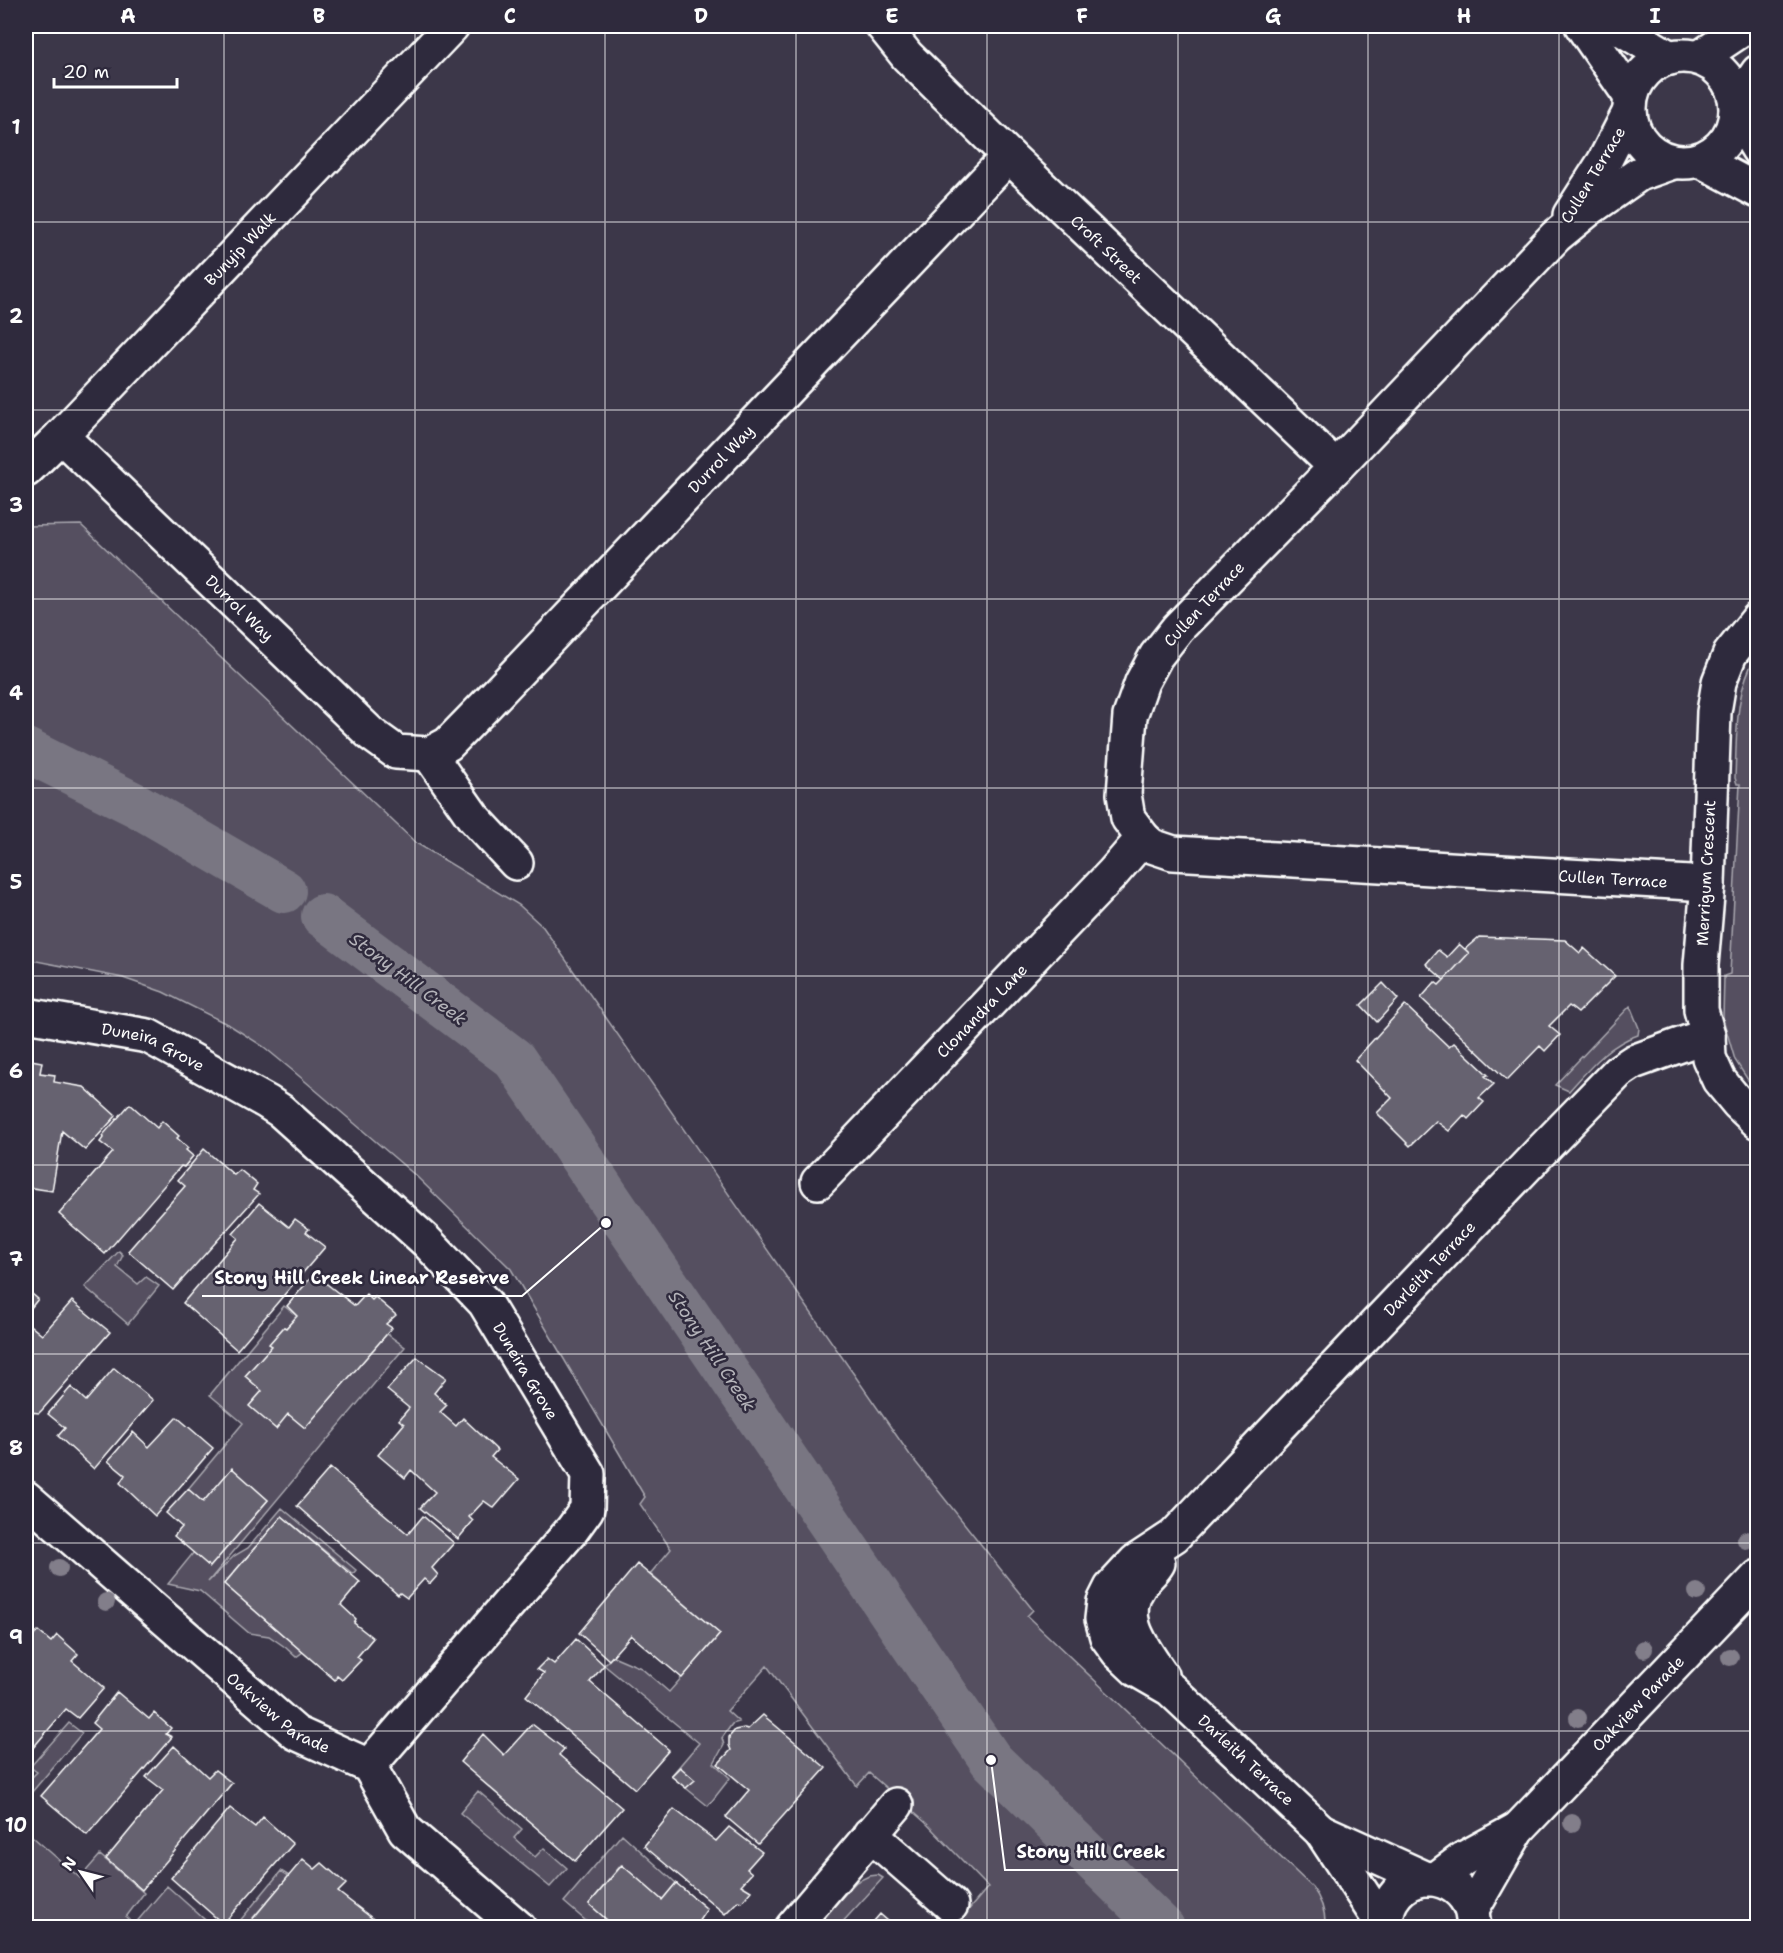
<svg xmlns="http://www.w3.org/2000/svg" width="1783" height="1953" viewBox="0 0 1783 1953" font-family="'Shantell Sans',sans-serif">
<style>
.green{fill:#555060;stroke:#aaa8b0;stroke-width:1.5}
.lines{fill:none;stroke-linecap:round;stroke-linejoin:round}
.canal{stroke:#797682;stroke-width:44}
.building{fill:#666270;stroke:#fff;stroke-width:1.5}
.minor-casing{stroke:#fff;stroke-width:38}
.minor{stroke:#2f2a3d;stroke-width:33}
.tree{fill:#827e8a}
.grid{fill:none;stroke:#fff;stroke-width:1.5;stroke-opacity:0.55}
.labels{text-anchor:middle;dominant-baseline:central;stroke-width:5;stroke-linejoin:round;paint-order:stroke}
.street-label{font-size:16px;fill:#fff;stroke:#2f2a3d}
.water-label{font-size:18px;font-style:italic;fill:#b5b4ba;stroke:#2f2a3d}
.leader{fill:none;stroke:#fff;stroke-width:2}
.callout-dot{fill:#fff;stroke:#2f2a3d;stroke-width:2}
.callout-label{font-size:18px;text-anchor:middle;font-weight:bold;fill:#fff;stroke:#2f2a3d;stroke-width:5;stroke-linejoin:round;paint-order:stroke}
.neatline{fill:none;stroke:#fff;stroke-width:2}
.grid-label{font-size:20px;text-anchor:middle;font-weight:bold;fill:#fff}
</style>
<rect width="100%" height="100%" fill="#3c3749"/>
<filter id="ink" filterUnits="userSpaceOnUse"><feTurbulence type="fractalNoise" baseFrequency=".0167" numOctaves="2"/><feDisplacementMap in="SourceGraphic" scale="12" xChannelSelector="R" yChannelSelector="G"/><feConvolveMatrix kernelMatrix="1 2 1 2 8 2 1 2 1" color-interpolation-filters="sRGB"/></filter>
<g filter="url(#ink)">
<!-- green -->
<path class="green" d="M81,525l335,318 103,62 24,22 367,528 123,155 -6,6 285,271c9,12 14,25 13,40h-371l34,-40 -62,-64 -57,-50 -12,13 -90,-120 -40,45 12,11 -7,2 -10,14 2,7 -10,18 16,15 -22,28 -37,-30 28,-33 -95,-78 9,-9 28,12 28,24 51,-58 -70,-60 21,-25 -31,-45 5,-7 -134,-228 -95,-93 -124,-106 -28,-23 -33,-21 -68,-34 -40,-14 -97,-19v-433z
M1757,654v440l-22,-34 -12,-41 1,-43 6,-2 10,-190h-3l-2,-6c2,-42 -1,-87 22,-124z
M1630,1006l9,22 -1,7c-29,9 -49,34 -69,56l-14,-6z
M119,1251l4,4 -6,12 21,17 8,-7 13,9 -31,38 -43,-37z
M284,1306l13,10 -11,12 -2,-1 -14,16 2,3 -27,30 60,52 82,-94 18,13 -197,235 26,-26 14,-8 34,-40 74,62 -3,4 -71,-58 -58,68 79,68 -7,5 -11,-10 -16,-11 -20,-3 -49,-42 -32,-7 26,-32 16,15 58,-67 -36,-31 -29,33 -15,-13 55,-66 -33,-28z
M69,1723l13,10 -56,66v-16l11,-11 -7,-5z
M478,1791l44,38 -8,9 21,19 9,-9 23,20 -17,19 -90,-74z
M26,1831l54,47 20,-23 44,38 -18,24 8,8 33,-39 46,41h-187z
M622,1834l54,49 -14,17 -41,-35 -32,39 27,23h-23l-29,-25z
M281,1871l8,5 -44,51 -11,1z
M878,1875l5,3 -45,49h-18l-3,-2 39,-43 13,-6z"/>
<g class="lines">
<!-- canal -->
<path class="canal" d="M26,750l112,56 146,85
M323,916l191,143 477,701 172,168"/>
</g>
<!-- building -->
<path class="building" d="M1479,937l86,3 15,13 4,-5 31,28 -37,37 -9,-7 -20,20 11,9 -15,16 -5,-5 -33,34 -86,-82 14,-16 4,3 5,-5 25,-27 -4,-4z
M1459,944l10,9 -25,27 -18,-16 12,-14 9,7z
M1383,983l15,16 -21,23 -16,-17z
M1405,1005l44,42 5,-4 34,32 -3,1 9,8 -15,14 5,4 -16,17 -4,-4 -15,16 -13,-10 -26,25 -33,-33 15,-15 -37,-38z
M26,1059l16,3 -2,11 15,2 -1,7 30,5 32,29 -31,34 -23,-19 -10,60 -26,-4z
M130,1104l27,24 5,-7 17,15 -2,2 11,10 -2,2 7,6 -9,11 -3,-1 -76,88 -46,-40 54,-62 -13,-10 3,-4 -1,-2z
M204,1149l30,26 6,-5 17,14 -4,6 6,4 -86,96 -45,-39 57,-65 -7,-6z
M259,1203l30,24 6,-8 14,10 -3,3 19,15 -88,103 -54,-47 55,-65 -5,-4z
M314,1274l41,32 11,-12 6,6 3,-3 21,18 -10,9 6,4 -87,100 -17,-14 -12,15 -27,-23 13,-15 -17,-15 27,-30 -3,-2 15,-17 2,1 11,-12 -10,-10z
M26,1289l12,10 -12,15z
M72,1301l38,31 -68,78 -3,3 -9,-1 -4,-4v-12l2,-3 -2,-2v-69l16,13z
M417,1357l29,21 -12,15 13,12 -7,7 16,14 7,-8 34,32 -6,7 28,22 -25,29 -10,-7 -15,16 4,4 -15,18 -38,-31 15,-16 -24,-22 -6,8 -27,-23 26,-31 -5,-4 10,-12 -22,-18z
M114,1368l39,32 -59,69 -36,-33 7,-8 -17,-14 23,-27 15,14z
M177,1417l36,31 -58,68 -35,-33 5,-8 -17,-14 25,-29 16,15z
M232,1468l36,32 -58,67 -36,-31 8,-9 -16,-14 22,-24 15,13z
M330,1468l78,66 15,-18 31,27 -22,25 6,7 -8,9 -6,-5 -17,19 -7,-5 -2,2 -101,-89z
M282,1516l78,66 -19,23 15,14 -2,4 19,15 -16,19 4,3 -19,20 -5,-4 -2,4 -111,-96z
M637,1564l83,70 -38,44 -51,-43 -22,25 -30,-27z
M26,1613l6,5 -6,7z
M38,1631l13,11 6,-7 21,19 -6,7 32,27 -26,30 -12,-9 -40,47v-111z
M576,1639l28,26 -14,17 79,68 -34,39 -109,-93 18,-23 -7,-4 10,-10 7,5z
M117,1692l32,27 5,-6 17,15 -5,6 6,3 -85,98 -46,-39 58,-67 -7,-6z
M763,1715l63,53 -68,76 -32,-27 23,-27 -31,-26 13,-14 -2,-5v-8l6,-7 9,-2 4,1z
M532,1724l32,25 -5,6 63,53 -47,53 -115,-99 23,-28 21,21z
M174,1746l34,31 7,-7 17,13 -90,107 -36,-31 57,-69 -17,-13z
M680,1767l15,13 -9,8 -15,-12z
M230,1808l25,19 8,-10 30,27 -70,80 -52,-46z
M674,1809l42,32 13,-14 33,25 -15,17 5,4 -11,12 10,6 -9,11 -4,-1 -13,13 -81,-68z
M303,1859l12,10 7,-6 24,21 -8,8 35,27 -7,9h-121z
M622,1865l40,35 14,-17 31,26 -13,19h-78l-27,-24z
M880,1914l16,14h-28z"/>
<g class="lines">
<!-- minor casing -->
<g class="minor-casing">
<g id="minor">
<path id="s1" d="M883,26l24,30 102,100 327,311"/>
<path d="M1582,26l49,71"/>
<path d="M1617,26l53,32"/>
<circle cx="1683" cy="109" r="53"/>
<path d="M1699,58l48,-32"/>
<path d="M1736,104l22,-32"/>
<path d="M1736,113l22,36"/>
<path d="M1700,160l58,31"/>
<path id="s2" d="M1673,162l-34,12 -50,35 -33,27 -220,231 -158,161 -22,28 -14,26 -12,34 -6,78 4,24 15,20 9,8 21,7 535,31"/>
<path d="M1570,215l34,-53 25,-49"/>
<path id="s3" d="M61,436l310,298 25,18 33,2 19,-10 37,-38 524,-550"/>
<path id="s4" d="M26,470l35,-34 391,-410"/>
<path d="M1758,619l-28,35 -11,28 -5,30 -6,172 -7,81v45l7,25 1,23 10,22 19,23 20,19"/>
<path d="M429,754l44,63 43,46"/>
<path id="s5" d="M26,1015l122,21 119,66 14,9 145,130 59,62 103,171 -1,35 -15,21 -203,236"/>
<path id="s6" d="M818,1182l295,-309 30,-35"/>
<path id="s7" d="M26,1498l270,235 73,33 36,64 114,98"/>
<path d="M1158,1563c-5,9 -13,14 -18,22 -23,32 3,63 21,90"/>
<path d="M1321,1831l106,48"/>
<path d="M870,1834l81,71"/>
<path d="M1436,1879l27,-20 55,-30"/>
<path id="s8" d="M1472,1909l46,-80 240,-252"/>
<path d="M792,1928l104,-123"/>
<path id="s9" d="M1385,1928l-64,-97 -151,-142 -33,-19 -19,-18 -11,-15 -5,-18 2,-17 7,-14 25,-27 38,-25 367,-385 77,-79 15,-10 75,-27"/>
<path d="M1385,1928c1,-10 2,-20 7,-28 24,-40 85,-19 81,28"/>
</g>
</g>
<!-- minor -->
<use href="#minor" class="minor"/>
</g>
<!-- trees -->
<g class="tree">
<circle cx="1746" cy="1540" r="9"/>
<circle cx="59" cy="1568" r="9"/>
<circle cx="1697" cy="1592" r="9"/>
<circle cx="106" cy="1602" r="9"/>
<circle cx="1644" cy="1649" r="9"/>
<circle cx="1730" cy="1657" r="9"/>
<circle cx="1578" cy="1718" r="9"/>
<circle cx="1572" cy="1823" r="9"/>
</g>
</g>
<!-- grid -->
<path class="grid" d="M224,26v1902M415,26v1902M605,26v1902M796,26v1902M987,26v1902M1178,26v1902M1368,26v1902M1559,26v1902M26,222h1732M26,410h1732M26,599h1732M26,788h1732M26,976h1732M26,1165h1732M26,1354h1732M26,1543h1732M26,1731h1732"/>
<g class="labels">
<!-- street labels -->
<g class="street-label">
<text transform="translate(1593 175) rotate(-59)">Cullen Terrace</text>
<text stroke="none"><textPath href="#s4" startOffset="308">Bunyip Walk</textPath></text>
<text stroke="none"><textPath href="#s1" startOffset="316">Croft Street</textPath></text>
<text stroke="none"><textPath href="#s3" startOffset="910">Durrol Way</textPath></text>
<text transform="translate(1204 604) rotate(-47)">Cullen Terrace</text>
<text stroke="none"><textPath href="#s3" startOffset="248">Durrol Way</textPath></text>
<text transform="translate(1706 873) rotate(-87)">Merrigum Crescent</text>
<text stroke="none"><textPath href="#s2" startOffset="1388">Cullen Terrace</textPath></text>
<text stroke="none"><textPath href="#s6" startOffset="237">Clonandra Lane</textPath></text>
<text stroke="none"><textPath href="#s5" startOffset="132">Duneira Grove</textPath></text>
<text stroke="none"><textPath href="#s9" startOffset="910">Darleith Terrace</textPath></text>
<text stroke="none"><textPath href="#s5" startOffset="636">Duneira Grove</textPath></text>
<text stroke="none"><textPath href="#s8" startOffset="266">Oakview Parade</textPath></text>
<text stroke="none"><textPath href="#s7" startOffset="332">Oakview Parade</textPath></text>
<text transform="translate(1246 1760) rotate(43)">Darleith Terrace</text>
</g>
<!-- water labels -->
<g class="water-label">
<text transform="translate(408 979) rotate(37)">Stony Hill Creek</text>
<text transform="translate(712 1351) rotate(56)">Stony Hill Creek</text>
</g>
</g>
<!-- callouts -->
<path class="leader" d="M606 1223L522 1296H202M991 1760L1005 1870H1178"/>
<g class="callout-dot">
<circle cx="606" cy="1223" r="6"/>
<circle cx="991" cy="1760" r="6"/>
</g>
<g class="callout-label">
<text x="362" y="1284">Stony Hill Creek Linear Reserve</text>
<text x="1091" y="1858">Stony Hill Creek</text>
</g>
<!-- margin -->
<rect width="1783" height="1953" fill="none" stroke="#2f2a3d" stroke-width="66"/>
<!-- north arrow -->
<g transform="translate(81 1872) rotate(305)" stroke="#2f2a3d" stroke-width="4.5" paint-order="stroke">
<path d="M0-4.5L10 22L0 15L-10 22Z" fill="#ffffff"/>
<text y="-9" font-size="16" font-weight="bold" text-anchor="middle" fill="#ffffff">N</text>
</g>
<!-- scale -->
<path d="M54 78v9h123v-9" fill="none" stroke="#ffffff" stroke-width="3"/>
<text x="63" y="78" font-size="18" fill="#ffffff" stroke="#2f2a3d" stroke-width="4.5" paint-order="stroke">20 m</text>
<rect x="33" y="33" width="1717" height="1887" class="neatline"/>
<g class="grid-label">
<text x="128" y="23">A</text>
<text x="319" y="23">B</text>
<text x="510" y="23">C</text>
<text x="701" y="23">D</text>
<text x="892" y="23">E</text>
<text x="1082" y="23">F</text>
<text x="1273" y="23">G</text>
<text x="1464" y="23">H</text>
<text x="1655" y="23">I</text>
<text x="16" y="134">1</text>
<text x="16" y="323">2</text>
<text x="16" y="512">3</text>
<text x="16" y="700">4</text>
<text x="16" y="889">5</text>
<text x="16" y="1078">6</text>
<text x="16" y="1266">7</text>
<text x="16" y="1455">8</text>
<text x="16" y="1644">9</text>
<text x="16" y="1832">10</text>
</g>
</svg>
